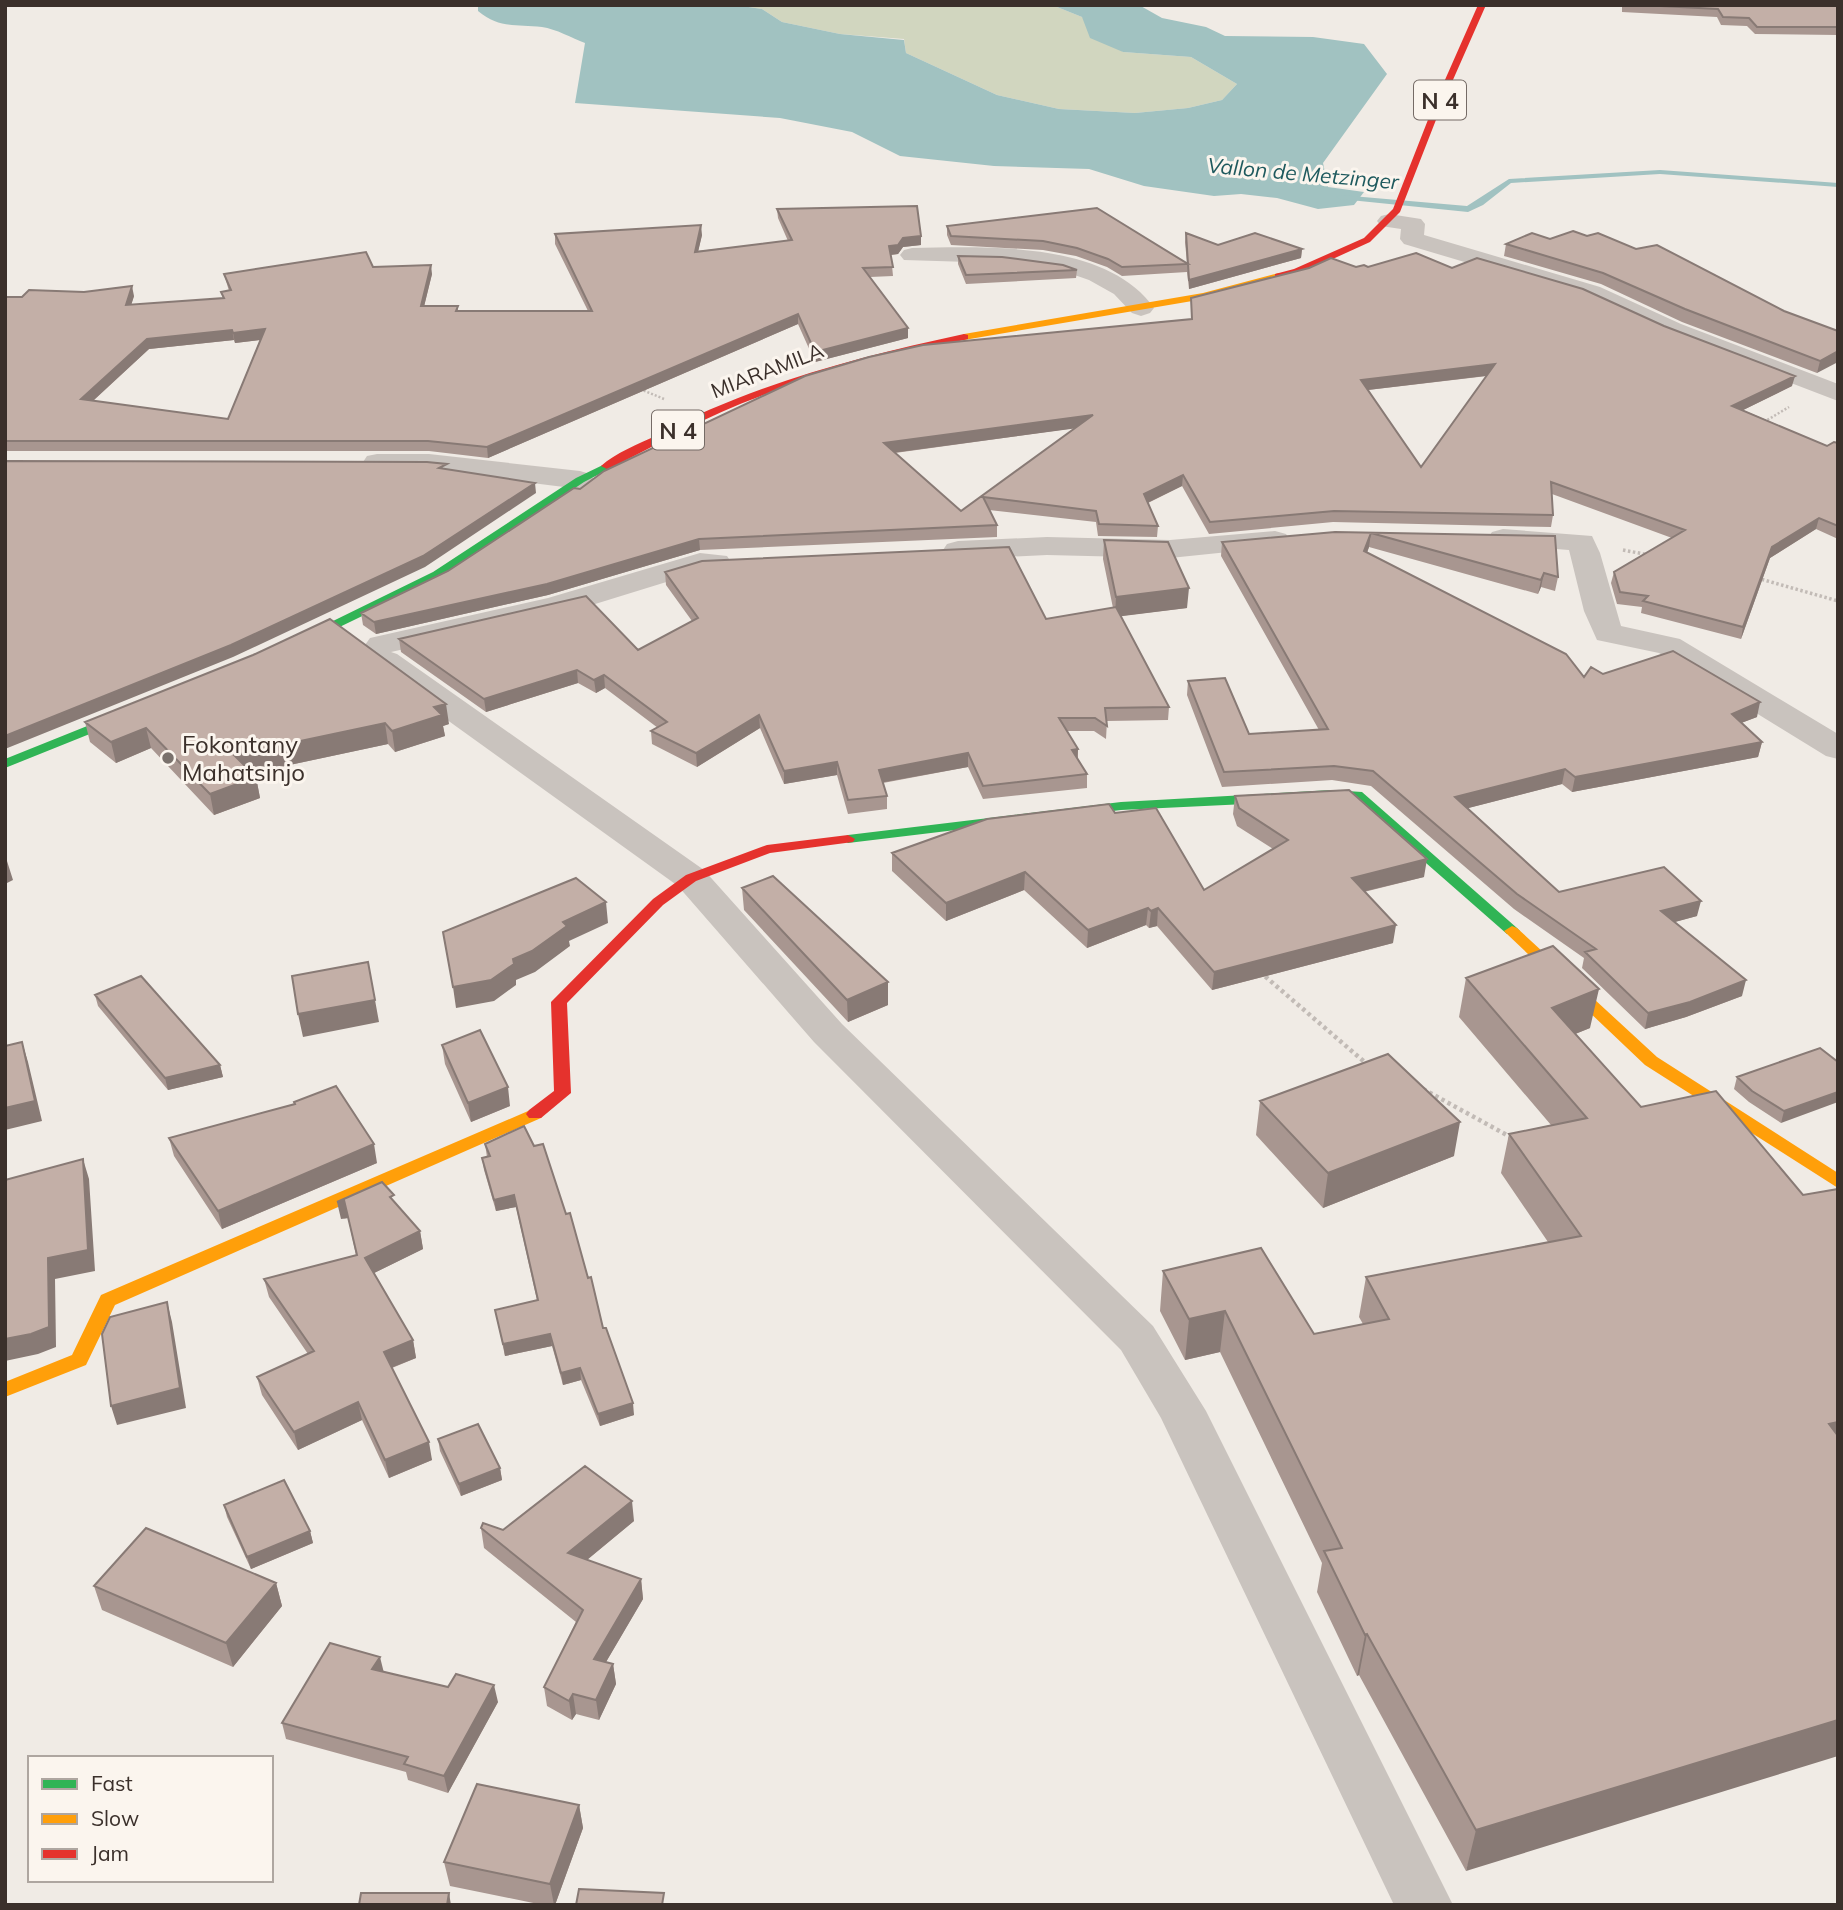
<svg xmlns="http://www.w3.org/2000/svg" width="1843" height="1910" viewBox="0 0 1843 1910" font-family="Mulish,sans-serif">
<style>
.green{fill:#d1d6bf}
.water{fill:#a1c2c1}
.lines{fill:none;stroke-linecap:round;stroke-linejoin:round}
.stream{fill:#a1c2c1;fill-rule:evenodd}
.path-far2{stroke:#c2bbb6;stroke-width:2.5;stroke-dasharray:2 2;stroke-linecap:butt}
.path-far1{stroke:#c2bbb6;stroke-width:3.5;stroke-dasharray:2.5 2.5;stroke-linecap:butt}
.path{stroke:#c2bbb6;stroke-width:4.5;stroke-dasharray:3.5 3.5;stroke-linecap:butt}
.street{fill:#c9c3be;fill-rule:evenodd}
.fast{fill:#30b455;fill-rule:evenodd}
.slow{fill:#ff9f0a;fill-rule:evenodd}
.jam{fill:#e5322d;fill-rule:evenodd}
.wall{fill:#a89690;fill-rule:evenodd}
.shaded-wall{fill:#887a75}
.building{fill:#c3afa7;stroke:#887a75;stroke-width:2;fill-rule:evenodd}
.poi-dot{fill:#7a716c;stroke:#fbf5ee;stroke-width:2.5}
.labels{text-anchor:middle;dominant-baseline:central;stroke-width:6;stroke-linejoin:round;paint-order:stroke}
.far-water-label{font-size:21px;font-style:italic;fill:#1f5a5e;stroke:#fbf5ee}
.far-street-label{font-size:21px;fill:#3b302b;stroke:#fbf5ee}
.shield{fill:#fbf5ee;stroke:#756b66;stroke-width:2}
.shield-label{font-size:23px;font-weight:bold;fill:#3b302b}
.poi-label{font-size:24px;fill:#3b302b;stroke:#fbf5ee;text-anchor:start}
</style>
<rect width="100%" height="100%" fill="#f0ebe5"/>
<!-- green -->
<path class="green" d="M735,5h317l30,12 41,35 68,5 46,27 -15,16 -34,8 -53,5 -76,-4 -62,-14 -91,-42 -2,-14 -64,-5 -58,-12 -20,-13z"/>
<!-- water -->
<path class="water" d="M478,5h257l27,4 20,13 58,12 64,6 2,13 91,42 62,14 76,4 53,-5 34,-8 15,-16 -46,-27 -68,-5 -33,-14 -8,-21 -30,-12h87l23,13 44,9 19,9 88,1 51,7 23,30 -64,89 5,24 36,5 -10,13 -36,4 -41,-11 -36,-4 -27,2 -70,-10 -55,-17 -95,-3 -94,-10 -48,-24 -72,-14 -205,-15 10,-60c-13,-5 -29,-14 -43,-16 -26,-3 -42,2 -64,-16z"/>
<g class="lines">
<!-- stream -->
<path class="stream" d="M1660,170l178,13v4l-178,-13 -149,9 -28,22 -15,7 -128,-13 -4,-2 4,-2 127,11 42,-27z"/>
<!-- path-far2 -->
<path class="path-far2" d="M640,389l24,10
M1764,422l25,-15"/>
<!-- path-far1 -->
<path class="path-far1" d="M1623,550l26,5
M1757,578l81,23"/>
<!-- path -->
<path class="path" d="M1260,972l108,93
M1423,1089l91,50"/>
<!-- street -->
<path class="street" d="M1389,214l32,5 4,5 -1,11 176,52 81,37 157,60v17l-175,-67 -81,-37 -178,-53 -4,-5 1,-10 -20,-3 -4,-5 4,-5z
M912,248c73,-1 194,-8 242,60l-4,5 -9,3 -9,-3 -18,-19 -25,-14 -26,-9 -61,-8 -98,-3 -4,-5 4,-5z
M377,454h52l151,17 10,3 4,6 -4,6 -10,3 -151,-19 -62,-2 -4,-6 4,-6z
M1503,529l89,7 8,17 21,73 59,13 158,95v25l-12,-3 -167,-103 -62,-13 -13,-29 -15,-61 -77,-6 -4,-6 4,-6z
M1275,531l11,3 4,6 -4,6 -116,12 -123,-3 -89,4 -11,-3 -4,-6 4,-6 11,-3 89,-4 123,3z
M700,553l27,3 4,6 -4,6 -25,3 -136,42 -175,39 6,2 307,216 138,154 311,302 53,85 247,494h-59l-233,-487 -40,-68 -307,-308 -136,-156 -303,-218 -5,-7 7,-7 -7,-2 -5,-7 5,-7 178,-40z"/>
<!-- fast -->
<path class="fast" d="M607,463l4,1v4l-27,14 -143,96 -147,71h-10l-2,-3 151,-74 143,-94z
M137,706l7,4 -2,3 -137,55v-9z
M1332,790l30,2 155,136 3,3 -3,3h-10l-154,-135 -232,11 -273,33 -7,-4 7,-4 273,-33z"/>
<!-- slow -->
<path class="slow" d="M1279,273l5,3 -1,2 -79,21 -240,41 -5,-3 5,-3 239,-41z
M1512,926l5,2 140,129 181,116v15l-193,-123 -138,-131 -3,-3z
M535,1108l9,6 -3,4 -426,187 -29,60 -81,32v-15l67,-27 29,-60z"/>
<!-- jam -->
<path class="jam" d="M1478,5h8l-45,102 -41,105 -30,30 -68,31 -27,5v-4l19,-5 70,-31 29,-29 40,-102z
M964,334l4,1v4c-70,17 -140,31 -207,57 -53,19 -101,47 -150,72l-4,1 -6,-3c14,-13 38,-22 56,-31 97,-51 200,-78 307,-101z
M848,835l7,4 -2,3 -83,11 -74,28 -33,24 -96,98 4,90 -30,25h-12l-3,-4 3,-4 25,-19 -3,-89 102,-103 33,-24 81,-30z"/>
</g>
<!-- wall -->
<path class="wall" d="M1622,5h216v30l-83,-1 -8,-8 -26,-1 -4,-8 -95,-5z
M777,209l144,36 -18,2 -5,7 -7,1 2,21 -23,1 38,51v10l-93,24 -17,-38 -310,134 -59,-7h-424v-154l129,-1 -3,9 92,-7 -2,-6 8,-1 -5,-17 149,-7 59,7 -8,32h34v5h130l-33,-67v-10l147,1 -4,16 90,-10 -10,-23zM234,340l1,3 25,-3 -32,79 -135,-18 56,-52z
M947,226l240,37 -2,-21 1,-9 32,12 84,4 -1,9 -112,31 -2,-17 -65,4 -15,-9 -31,-11 -33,-6 -92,-5 -4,-10z
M1550,239l234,72 54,20 -21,42 -135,-51 -81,-38 -97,-28 2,-12z
M958,256l119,14 -1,8 -110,6 -8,-20z
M1356,267l96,1 340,118 -49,24 84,36 11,-3v96l-22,-10 -46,29 -29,81 -100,-26 1,-6 -25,-3 -6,-21 3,-11 58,-34 -120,-44 1,21 -2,12 -218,-5 -124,12 -27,-48 -34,17 10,23 -1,11 -59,-1 -2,-14 -107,-12 8,15v12l-297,13 -152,45 -172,39 -13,-9 -2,-12 87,-42 132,-82 611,-170v-21zM1487,376l-66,91 -53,-77zM1075,428l-114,83 -66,-58z
M1335,532l220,4 3,41 -3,14 -14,-4 -3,7 -169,-47 -2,6 217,124 19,-3 154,43 -16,6 21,19 -4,15 -186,35 -10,-8 -94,24 91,84 138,24 -23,6 68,74 -56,21 -41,12 -63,-61 2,-10 -70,-49 -143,-123 -39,-6 -110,7 -35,-92 1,-14 61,53 70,-4 -98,-174 1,-14z
M1104,540l83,68 -67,8 49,91 -1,13 -61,1 -1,18 -12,-8h-27l11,18v10l9,15v14l-104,11 -15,-32 -85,16 4,13v13l-39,5 -11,-39 -53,9 -24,-56 -63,39 -45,-23 -1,-13 7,-3 -53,-40 -9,5 -18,-10 -92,29 -85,-60 -2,-13 239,11 54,-29 -26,-36 -1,-13 381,47 67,-11 -10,-49z
M85,722l364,2 -6,2 2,10 -50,16 -7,-8 -136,29 4,4 4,21 -46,17 -63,-67 -35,15 -26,-21z
M1235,796l189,81 -60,15 29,51 -181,47 -55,-64 -8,2 -3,-3 -59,23 -63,-58 -78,31 -54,-50v-18l223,-40 89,77 69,-41 -36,-23 -4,-12z
M742,888l146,94v23l-40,17 -104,-112z
M1466,978l124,50 -15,6 66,73 75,-16 -250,780 -107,-196 -2,1 -40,-84 5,-29 -102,-211 -35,8 -25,-49 3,-40 151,63 49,-10 -4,-7 7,-40 182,-35 -47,-69 8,-39 42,-9 -92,-108z
M95,995l125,70 3,12 -55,13 -70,-84z
M442,1045l68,61 -39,16 -26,-58z
M1820,1048l-39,75 -32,-21 -15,-13 3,-12z
M1260,1101l194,55 -131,52 -67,-73z
M169,1138l208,25 -155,66 -48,-73z
M485,1144l103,134 15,50 31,87 -34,11 -19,-46 -18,5 -11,-39 -47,10 -10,-46 42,-10 -21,-93 -20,4 -12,-41 -2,-12 5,-1z
M396,1204l24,27 3,18 -49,24 39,67 3,18 -24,10 40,92 -43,18 -27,-58 -64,30 -36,-55 -5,-18 51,-23 -39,-57 -5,-18 92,-24 -8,-37 -7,1z
M438,1439l62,29 2,12 -41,16 -21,-45z
M224,1505l86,26 3,12 -62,26 -24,-52z
M634,1521l-47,39 54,19 2,20 -37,63 7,2 3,20 -17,36 -23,-6 -4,6 -25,-14 -3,-19 32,-65 -92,-74 -3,-20 22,2z
M276,1583l6,23 -49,61 -131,-57 -8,-24z
M383,1672l115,30 -50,91 -40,-13 -2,-8 -120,-33 -4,-16z
M579,1805l4,23 -28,77h-12l-93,-19 -6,-24z"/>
<!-- shaded-wall -->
<path class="shaded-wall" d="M701,225l1,10 -6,26 -1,-9z
M921,236v9l-18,2 -5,7 -9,1v-9l14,-8z
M1302,249l-1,9 -112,31v-9z
M431,265l1,9 -10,41 -1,-9z
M132,286l2,10 -6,19 -2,-10z
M798,314v10l-310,134 -1,-11z
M908,328v10l-93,24v-10z
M265,329l2,10 -32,4 -2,-10z
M232,330l2,10 -85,9 -65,60 -3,-10 66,-60z
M1838,351v11l-21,11 3,-12z
M1495,364l-2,11 -134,16 2,-11z
M1795,376l-3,10 -63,31 3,-11z
M1093,415v11l-209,28v-11z
M1183,475l-1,11 -39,19 1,-11z
M535,483l1,10 -111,74 -192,90 -228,92v-13z
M1819,518l-3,11 -46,29 -29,81 2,-12 29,-80z
M1371,533l-2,14 -7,18 2,-14z
M699,539l1,11 -152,45 -172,39 -2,-12z
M1544,573l-3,14 -3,7 3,-14z
M1189,588l-2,20 -72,9 1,-20z
M577,670l1,13 -92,29 -2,-13z
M604,675l1,13 -9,5 -2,-13z
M1760,702l-3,15 -29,11 4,-14z
M446,704l3,20 -6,2 2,10 -50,16 -3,-21 42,-24z
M759,715l1,13 -63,39 -1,-14z
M385,723l3,21 -150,32 -4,-21z
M146,728l5,20 -35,15 -5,-21z
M1762,742l-4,15 -186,35 3,-15z
M1078,749l-1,13 -5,-12z
M968,753v14l-89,16v-13z
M837,762v13l-53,9v-13z
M1565,769l-3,15 -109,28 2,-15z
M256,777l4,21 -46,17 -4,-21z
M1427,859l-3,18 -75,18 3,-17z
M7,861l6,19 -8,4v-22z
M1025,872l-1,18 -78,31v-18z
M1701,901l-4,15 -40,11 4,-16z
M606,902l2,21 -39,18 1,5 -35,26 -19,8v5l-22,16 -38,7 -3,-21 60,-28 50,-37z
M1148,908l-2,17 -59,23 1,-18z
M1158,908l-1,18 -8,2 2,-17z
M1396,925l-3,18 -181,47 2,-18z
M1746,980l-4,16 -56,21 -41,12 3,-16z
M888,982v23l-40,17 -1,-22z
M1599,989l-9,39 -47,19 9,-39z
M375,1000l4,22 -76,15 -5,-23z
M22,1042l6,20 14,59 -37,9v-22z
M220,1065l3,12 -55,13 -3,-12z
M508,1087l2,19 -39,16 -3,-19z
M1838,1092v10l-57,21 3,-12z
M1460,1122l-6,34 -131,52 5,-35z
M374,1144l3,19 -155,66 -4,-18z
M83,1159l6,20 6,92 -40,8 1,68 -18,7 -33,7v-22l43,-81z
M514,1195l2,12 -20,4 -2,-11z
M344,1200l4,18 -7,1 -4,-17z
M420,1231l3,18 -55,27 -3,-18z
M167,1302l5,20 14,86 -69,17 -6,-19z
M1225,1311l-5,41 -35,8 4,-41z
M550,1334l2,12 -47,10 -2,-12z
M413,1340l3,18 -28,11 -4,-17z
M580,1368l1,12 -18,5 -2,-12z
M358,1402l4,18 -64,30 -4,-18z
M633,1403l1,12 -34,11 -2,-12z
M1838,1422v38l-9,-36z
M429,1442l3,18 -43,18 -4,-18z
M500,1468l2,12 -41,16 -2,-12z
M632,1501l2,20 -63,52 -3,-20z
M310,1531l3,12 -62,26 -4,-12z
M641,1579l2,20 -47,80 -2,-20z
M276,1583l6,23 -49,61 -7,-24z
M1367,1634l-8,41 -2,1 8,-41z
M380,1657l4,16 -12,-4z
M613,1664l3,20 -17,36 -3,-20z
M494,1685l4,17 -50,91 -4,-17z
M573,1694l3,20 -4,6 -3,-19z
M1838,1720v36l-372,115 10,-41z
M579,1805l4,23 -28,77h-1l-4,-21z
M449,1893l2,12h-4z"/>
<!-- building -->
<path class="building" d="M1641,5h197v22h-81l-8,-9 -26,-1 -5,-8z
M917,206l4,30 -18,2 -5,7 -9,1 4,21 -30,1 45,60 -93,24 -17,-38 -311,133 -59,-6h-423v-144h17l7,-7 55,2 48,-6 -6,19 98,-7 -3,-6 10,-2 -7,-16 142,-22 7,15 58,-2 -10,41h37l-2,5h136l-37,-77 146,-9 -6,27 97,-12 -15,-31zM265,329l-37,90 -147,-20 66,-60 85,-9 1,3z
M1097,208l91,56 -66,3 -14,-8 -31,-11 -34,-7 -92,-5 -4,-10z
M1573,231l14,5 11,-3 38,16 21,-4 127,66 54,20v20l-18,10 -135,-52 -82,-36 -97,-29 26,-11 18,6z
M1186,233l32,12 37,-12 47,16 -113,31z
M1416,253l36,15 25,-10 106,31 81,37 131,50 -63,30 95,40 7,-4 4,1v83l-19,-8 -47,29 -29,80 -100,-26 5,-5 -28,-4 -6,-20 71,-42 -134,-48 2,33 -219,-4 -124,11 -27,-47 -39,19 14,32 -59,-2 -3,-13 -113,-14 14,28 -298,14 -152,45 -173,38 -13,-9 87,-42 126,-83 6,1 24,-18 201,-95 64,-19 54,-12 269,-26 -1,-21 118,-30 22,-10 25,9 8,-2 4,2zM1495,364l-74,103 -60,-87zM1093,415l-132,96 -77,-68z
M958,256l44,1 61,8 14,5 -111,5z
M5,461l422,1 20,2 -8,4 96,15 -112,73 -192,89 -226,91z
M1335,532l220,4 3,41 -14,-4 -3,7 -170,-47 -7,18 202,103 18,23 7,-10 12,7 70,-23 87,51 -28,12 30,28 -187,35 -10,-8 -110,28 104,95 105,-25 37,34 -40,10 85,69 -56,22 -42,11 -63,-61 11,-3 -79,-55 -144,-123 -39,-5 -110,6 -36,-91 37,-3 24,56 79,-5 -106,-187z
M1104,540l64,2 21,46 -73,9z
M1009,547l37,72 70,-12 53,100 -64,1 2,18 -12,-8h-36l19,31 -6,1 15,24 -104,12 -15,-33 -89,17 8,26 -39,4 -11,-38 -53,9 -25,-56 -63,38 -45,-22 16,-9 -63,-47 -10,5 -17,-10 -93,29 -85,-60 187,-43 52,54 60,-32 -33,-46 37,-11z
M330,619l116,85 -12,3 8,8 -50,16 -7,-8 -151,32 22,22 -46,17 -64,-66 -35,14 -26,-20 168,-67z
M1349,790l78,69 -75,19 44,47 -182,47 -56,-64 -7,3 -3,-3 -60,22 -63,-58 -79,31 -54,-50 95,-34 122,-15 6,9 41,-5 48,82 84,-50 -49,-32 -4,-12z
M773,876l115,106 -41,18 -105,-112z
M576,878l30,24 -43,20 4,4 -35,25 -19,8 1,5 -23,16 -38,7 -10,-55z
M1553,946l46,43 -47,19 89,99 75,-16 87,104 35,-6v233l-9,2 9,12v284l-362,110 -109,-196 -2,1 -41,-84 18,-3 -117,-237 -36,8 -26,-48 98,-23 53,86 75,-15 -23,-42 215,-41 -72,-102 78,-16 -121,-140z
M368,962l7,38 -77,14 -6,-38z
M141,976l79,89 -55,13 -70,-83z
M480,1030l28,57 -40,16 -26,-58z
M22,1042l13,59 -30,7v-62z
M1820,1048l18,14v30l-54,19 -32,-20 -15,-14z
M1388,1054l72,68 -132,51 -68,-72z
M336,1086l38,58 -156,67 -49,-73 126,-34 -1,-2z
M524,1126l10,20 9,-2 23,70 4,-1 18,65 3,-1 12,51h3l27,75 -35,11 -18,-46 -19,5 -11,-39 -47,10 -8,-34 43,-10 -24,-105 -20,5 -12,-42 8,-2 -5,-12z
M83,1159l5,91 -40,8 1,69 -18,7 -26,5v-159z
M382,1182l12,13 -4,2 30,34 -55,27 48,82 -29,12 45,90 -44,18 -27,-58 -64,30 -37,-55 57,-26 -50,-72 93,-24 -13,-55 -7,2z
M167,1302l13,86 -69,18 -9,-72 8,-17z
M478,1424l22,44 -41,16 -21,-45z
M585,1466l47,35 -64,52 73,26 -47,80 19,5 -17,36 -23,-6 -4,7 -25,-14 39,-77 -102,-82 2,-5 20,7z
M284,1480l26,51 -63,26 -23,-52z
M146,1528l130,55 -50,60 -132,-57z
M330,1643l50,14 -8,12 76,18 8,-13 38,11 -50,91 -40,-12 4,-7 -126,-34z
M477,1784l102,21 -29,79 -106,-22z
M579,1889l85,4 -2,12h-86z
M361,1893h88l-2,12h-88z"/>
<!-- markers -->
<circle class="poi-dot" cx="168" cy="758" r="7"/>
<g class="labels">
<!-- far-water labels -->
<g class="far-water-label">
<text transform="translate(1303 173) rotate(5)">Vallon de Metzinger</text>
</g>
<!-- far-street labels -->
<g class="far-street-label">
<text transform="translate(767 370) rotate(-21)">MIARAMILA</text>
</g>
<!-- shield labels -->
<g class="shield">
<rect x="1414" y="80.5" width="52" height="39" rx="5"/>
<rect x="652" y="410.5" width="52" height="39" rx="5"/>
</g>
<g class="shield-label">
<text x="1440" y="100">N 4</text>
<text x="678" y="430">N 4</text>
</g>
<!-- poi labels -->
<g class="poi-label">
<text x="182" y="744">Fokontany<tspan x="182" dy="28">Mahatsinjo</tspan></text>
</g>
</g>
<!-- border -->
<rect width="1843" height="1910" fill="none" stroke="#3b302b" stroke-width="14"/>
<!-- legend -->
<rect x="28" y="1756" width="245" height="126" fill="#fbf5ee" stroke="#aea6a0" stroke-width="2"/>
<rect x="42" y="1779" width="35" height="10" fill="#30b455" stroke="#aea6a0" stroke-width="2"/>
<text x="91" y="1791" font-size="21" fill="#3b302b">Fast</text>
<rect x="42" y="1814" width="35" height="10" fill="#ff9f0a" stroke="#aea6a0" stroke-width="2"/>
<text x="91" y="1826" font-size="21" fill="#3b302b">Slow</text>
<rect x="42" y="1849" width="35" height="10" fill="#e5322d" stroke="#aea6a0" stroke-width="2"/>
<text x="91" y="1861" font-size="21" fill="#3b302b">Jam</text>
</svg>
